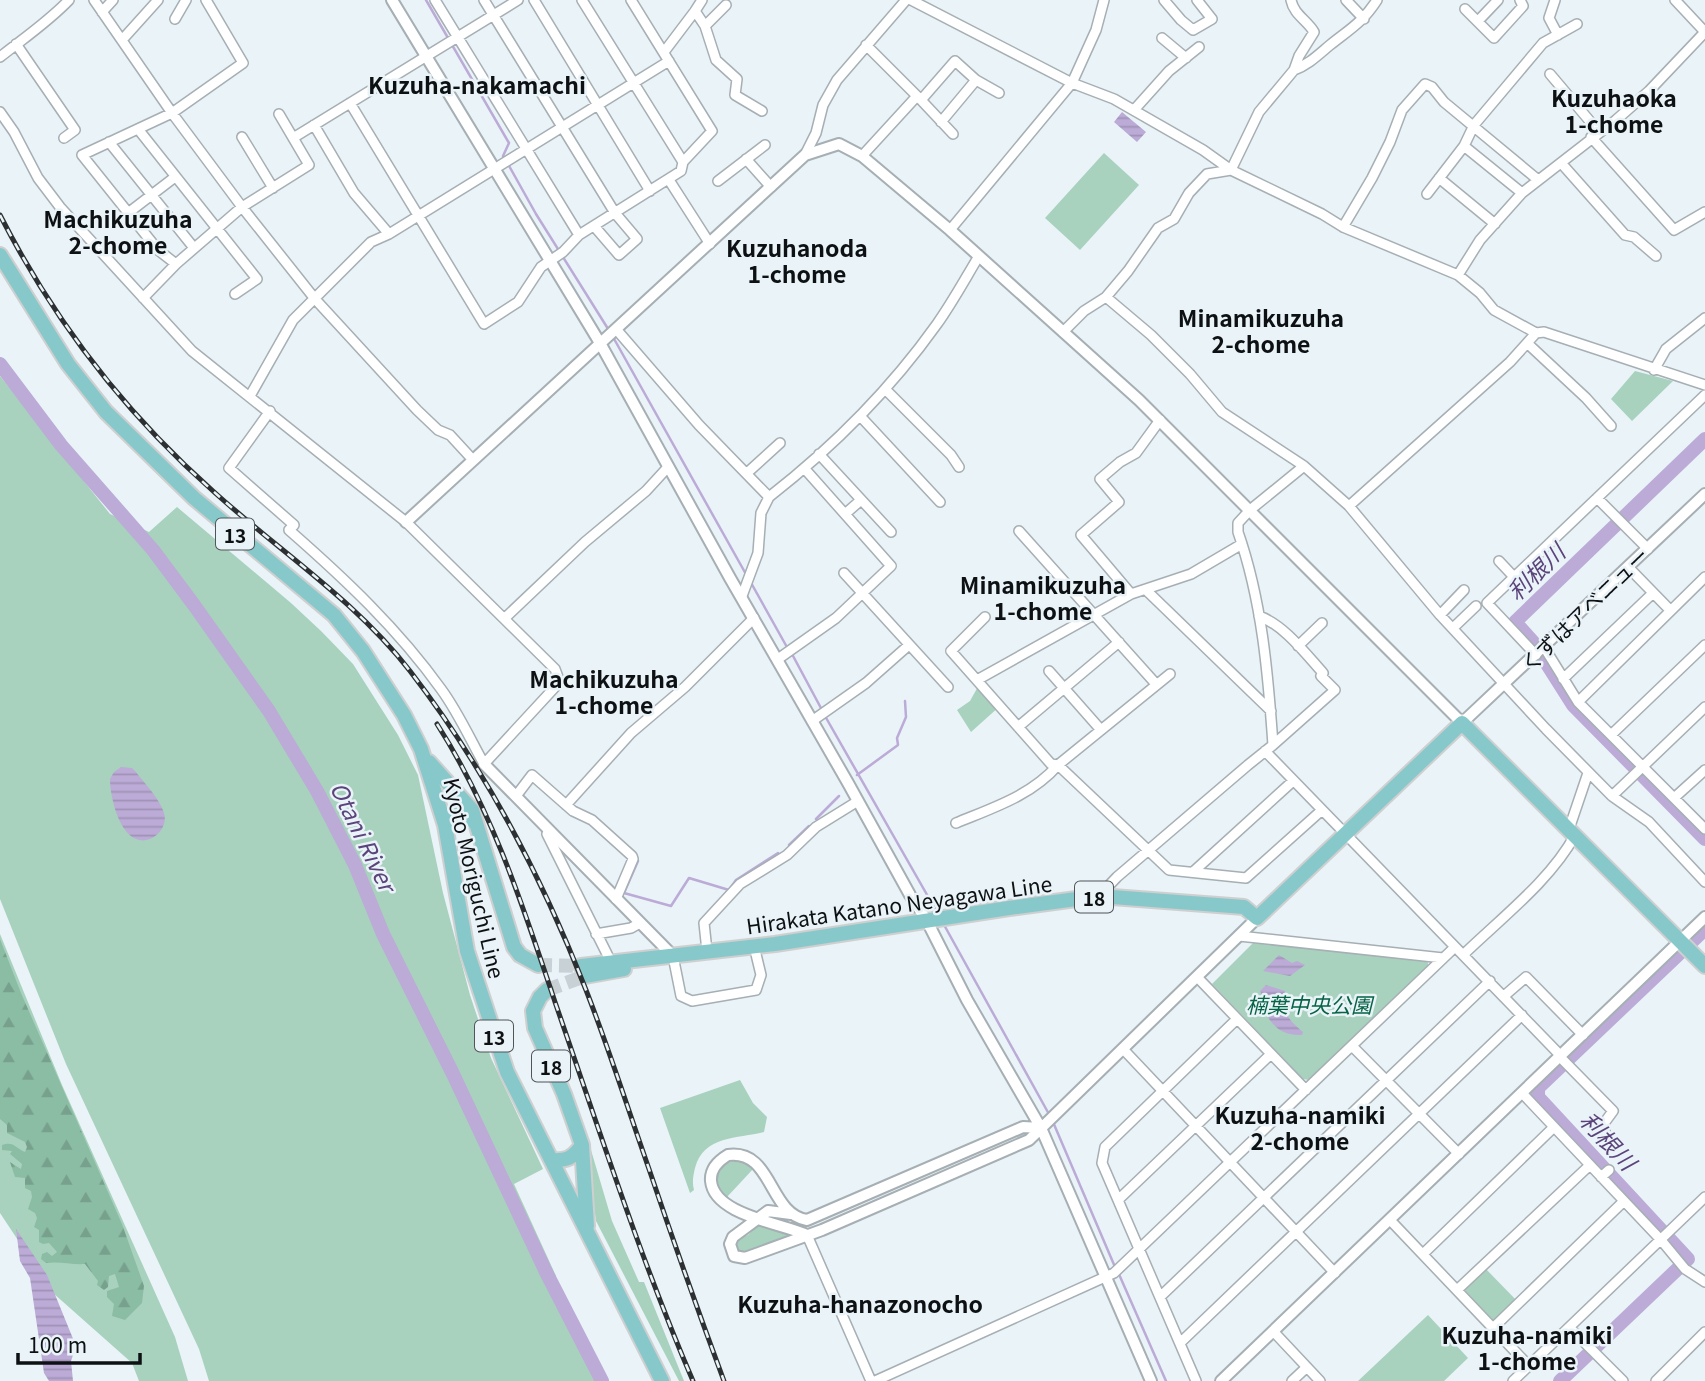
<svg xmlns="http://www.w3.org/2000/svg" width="1705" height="1381" viewBox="0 0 1705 1381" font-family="Georgia,'Noto Sans JP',serif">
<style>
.green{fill:#a8d2bd}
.forest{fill:url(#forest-firs)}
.water{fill:url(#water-rules)}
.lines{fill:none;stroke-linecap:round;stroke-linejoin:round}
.stream{stroke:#bbabd6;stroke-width:2.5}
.river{stroke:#bbabd6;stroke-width:14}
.primary-tunnel{stroke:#c8d1d6;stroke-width:14;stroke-dasharray:14 7;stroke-linecap:butt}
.minor-casing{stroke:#a6afb4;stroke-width:12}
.tertiary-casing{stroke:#a6afb4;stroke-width:14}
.primary-casing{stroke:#cfcfd0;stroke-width:18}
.minor{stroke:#fff;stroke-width:9}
.tertiary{stroke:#fff;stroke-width:10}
.primary{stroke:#87c9cb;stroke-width:14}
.rail-casing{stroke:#2c3032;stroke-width:5}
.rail{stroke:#e9f3f8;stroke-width:2.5;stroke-dasharray:8;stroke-linecap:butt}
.labels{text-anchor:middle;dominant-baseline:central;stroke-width:5;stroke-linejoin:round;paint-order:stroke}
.shield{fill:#e9f3f8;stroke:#505558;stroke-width:2}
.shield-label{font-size:19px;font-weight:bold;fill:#0e1113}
.street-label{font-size:21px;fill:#0e1113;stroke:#e9f3f8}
.park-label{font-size:21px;font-style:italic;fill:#066344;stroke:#e9f3f8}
.neighbourhood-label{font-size:23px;font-weight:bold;fill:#0e1113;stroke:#e9f3f8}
.water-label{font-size:23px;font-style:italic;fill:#5b437b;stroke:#e9f3f8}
</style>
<defs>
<pattern id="forest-firs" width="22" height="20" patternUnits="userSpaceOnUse" patternTransform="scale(1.75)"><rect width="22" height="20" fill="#8bbda4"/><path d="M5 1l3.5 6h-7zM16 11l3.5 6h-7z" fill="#77a18c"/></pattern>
<pattern id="water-rules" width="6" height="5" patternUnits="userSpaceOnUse" patternTransform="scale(1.75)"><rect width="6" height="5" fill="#bbabd6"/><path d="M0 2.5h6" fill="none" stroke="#a092b7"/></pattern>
</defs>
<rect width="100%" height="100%" fill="#e9f3f8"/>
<!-- green -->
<path class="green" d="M1104,153l35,32 -59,65 -35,-32z
M1635,371l38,10 -41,40 -21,-22z
M0,376l110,138 39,18 28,-25 114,96 30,28 32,33 45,71 20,40 25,118 27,102 21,63 52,111 -29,15 42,92 -11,7 50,98h-386l-10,-32 -133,-285 -66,-165z
M980,683l20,23 -29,26 -14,-22 13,-9z
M0,934l62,151 113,252 13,44h-49l-7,-18 -79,-70 -53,-80z
M1253,943l173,15 3,8 -120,114 -6,-1 -91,-95z
M740,1080l13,23 14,14 -3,15c-27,7 -60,3 -69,36 -2,8 -3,15 -1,22l-4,3 -30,-85z
M576,1121l12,19 24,81 27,61h5l40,99h-5l-83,-160 -11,-79z
M740,1160l8,2 6,6 -27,29 -5,-2c-13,-17 -3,-34 18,-35z
M758,1225l27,5 3,3 -1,3 -45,17 -5,-1 -3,-3 1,-9 13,-5z
M1483,1266l36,37 -26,25 -36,-38z
M1428,1315l40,43 -24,23h-86z"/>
<!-- forest -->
<path class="forest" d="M0,939l21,54 101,231 22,62 -2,17 -17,17 -13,-4 2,-12 -7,-7v-6l12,-4 -4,-13 -6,2 -1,11 -4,3 -7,-5 1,-4 -13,-17c-13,1 -26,-3 -39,-1l-5,-4 1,-5 5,-2 5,4 5,-4 -8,-9 -6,1 -4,-2v-12l-5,-3 3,-9 -2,-5 -7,-4 4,-12 -1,-6 -6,-3v-10l-10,-1 -5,-15 11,7 1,-5 -12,-10 2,-3 -10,-1v-5c12,-4 13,3 23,7l2,-5 -2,-5 -18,-9v-8l-7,-6z"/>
<!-- water -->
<path class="water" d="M1122,112l24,20 -9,10 -23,-20z
M121,767l11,1 4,4c9,12 24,27 28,41 5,16 -14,34 -30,25 -16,-8 -24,-42 -24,-59l4,-7z
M1279,955l13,8 5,-2 8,4 -15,11 -27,-5z
M1266,985l19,6c-2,21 1,27 18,41l-1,3c-26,1 -34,-15 -43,-36l3,-4 -2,-4z
M16,1229l31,46 29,71 -5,15 2,20h-24l-5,-8 -14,-95 -10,-17z"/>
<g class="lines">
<!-- stream -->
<path class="stream" d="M426,0l83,143 -6,13 2,2
M508,164l28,50 74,118
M613,337l134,239
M750,581l38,68
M792,654l30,56
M825,716l113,198
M857,775l41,-30 -1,-7 9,-21 -1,-16
M816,819l23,-23
M789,845l20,-19
M638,861l-14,32 47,13 18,-28 40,12 7,-10 42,-27
M943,923l107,193
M1053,1122l62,145
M1118,1272l48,109"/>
<!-- river -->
<path class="river" d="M0,364l61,81 92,105 41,55 75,106 48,80 38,74 28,69 70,140 93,198 56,109
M1705,439l-190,183 18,20 40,63 132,134
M1560,1381l128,-122 -150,-162v-9l167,-159"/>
<!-- primary-tunnel -->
<path class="primary-tunnel" d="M538,965l43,1
M547,990l38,-14"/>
<!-- minor casing -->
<g class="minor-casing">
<path id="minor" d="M94,0l78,113 70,94 73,92 102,111 21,20 12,5 23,25
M435,0l144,235
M484,0l131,213 22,26 -18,16 -25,-29
M534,0l116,191
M582,0l101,162
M911,0l161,83 42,16 89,51 28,20 91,44 21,13 115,48 22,18 14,17 42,23 8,-1 161,53
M1164,0l17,20 12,10 19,-11 -15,-19
M1346,0l18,19
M1555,0l-6,18 9,17
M1675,0l30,32
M1465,9l29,29 29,-32 -3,-6
M695,11l7,-11
M102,12l11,-12
M175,19l11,-19
M1478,21l20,-21
M705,26l21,-21
M1162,38l24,20
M122,40l36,-40
M16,44l59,86 -11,8
M866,45l55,55 34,-39 21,19 23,13
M664,52l31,-41 10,15 11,34 21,19 -2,16 27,16
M0,57c24,-19 48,-35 69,-57
M1294,70c14,-5 24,-15 36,-25 20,-16 33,-23 47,-45
M1550,74l49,58
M921,100l32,34
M350,103l134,221 34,-22 23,-35 22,-15 16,-17 102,-64 2,-9 29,-31 -81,-131
M1134,110l35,-39 30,-24
M0,112l14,20 24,46 22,29 132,144 214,171 149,147 3,8 -2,9 -72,78c-14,-25 -26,-52 -43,-75 -43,-60 -96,-110 -152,-159l5,-5 -65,-57 41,-57
M941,122l35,-42
M314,125l40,68 35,41
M138,129l119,150 -22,15
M242,137l31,51
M1591,137l83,93 31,-18
M293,138l225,-138
M109,142l85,106
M1464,146l58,47
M805,155l11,-22 7,-28 14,-25 69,-80
M862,156l55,-60
M746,159l25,28
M1562,164l63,71 9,2 22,19
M1231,170l28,-58 35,-42 5,-14 15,-24c-7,-12 -20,-17 -23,-32
M1439,178l56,46
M669,180l41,64
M718,181l47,-36
M1427,194l37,-48 10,-21 69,-82 34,-19
M128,213l47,-36
M1343,227l29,-49 18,-36 12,-32 23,-26 7,3 12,15 93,77
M950,230l122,-147 24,-53 8,-30
M176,264l-18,-14 -76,-95 90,-42 71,-50 -37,-63
M1458,275l22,-35 42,-47 94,-73 33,-29 56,-59
M1106,297l45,38 39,39 32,38 82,54 45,40 91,109 106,114 66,67 37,26 56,60
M143,298l33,-34 66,-57 67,-42 -30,-51
M616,329l83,96 70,72
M1063,332l21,-21 22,-14 22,-26 30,-43 16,-9 15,-26 18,-19 24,-4
M1527,343l59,55 25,28
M1654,370l12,-21 39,-31
M886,390l65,65 8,12
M250,396l43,-76 78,-78 18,-8 280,-173
M861,417l79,85
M819,454l72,78
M747,473l33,-30
M1597,498l51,51
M1349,506l161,-144 26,-29
M845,514l16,-14
M1019,531l137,153
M1499,561l15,16
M1629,568l41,42
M844,573l104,114
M1146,590l125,121
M1131,594l-50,-59 38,-33 -19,-23 20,-17 16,-9 24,-33
M742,596l16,-43 3,-40 8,-16c64,-50 121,-107 168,-173 15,-21 28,-45 42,-68
M1440,615l24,-25
M1259,616c25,9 46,37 64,57l-2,3 14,14 -62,55
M985,617l-34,34 100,113 7,1 111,105 77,8 76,-68
M505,618l80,-76 61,-51 22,-24
M1453,628l23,-22
M1298,646l24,-23
M1544,647l34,55 127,127
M1536,655l-49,-52 218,-208
M778,659l58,-41 55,-52 -87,-98
M1049,671l52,59
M1563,679l90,-86
M977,680l154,-86 60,-20 51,-30
M1578,702l127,-125
M812,721l54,-38 43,-38
M1018,727l101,-85
M1611,735l94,-90
M1265,751l296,305
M516,796l16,-21 41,36 19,9 40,36 1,3 -17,40
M1612,796l93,-89
M1674,798l31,-28
M566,805l65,-72 54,-46 69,-69
M956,823c36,-15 75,-27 102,-58l112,-91
M1569,829l19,-56
M549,830l-2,4 64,128
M1193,872l100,-91
M1099,896l18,-19 131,-112 25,-20c-5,-72 -11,-144 -35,-213v-9l12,-13 54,-44
M596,934l35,-6 9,-5
M1239,936l204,22
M707,951l-3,-28 36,-39 47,-29 29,-28 42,-26
M1463,955c37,-36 88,-75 112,-120
M673,956l8,40 11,5 64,-11 5,-15 -7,-29
M1198,978l108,112
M1504,996l22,-19 57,58
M1352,1046l107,108
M1123,1049l212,224
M1560,1057l53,54 -11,15 3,4
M1522,1093l139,147 24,29 20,13
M1601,1177l8,-7
M1118,1200l153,-146
M1390,1220l139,146
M807,1235l64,146
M1423,1254l131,-127
M1457,1290l133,-125
M1161,1296l329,-315
M1493,1328l131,-127
M1570,1328l53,53
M1273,1331l47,50
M1180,1343l342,-328
M875,1381l239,-108 341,-326
M1196,1381l-94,-218 3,-16 132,-128
M1292,1381l15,-14
M1513,1381l192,-184
M1656,1381l49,-49"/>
</g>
<!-- tertiary casing -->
<g class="tertiary-casing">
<path id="tertiary" d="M392,0l208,343 130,235 118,205 62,112 17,26 40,79 74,128 110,253
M406,522l399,-367 34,-11 23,12 88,74 189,170 323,323 243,-229
M484,764l189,192
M791,1214l-23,-3 -35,26 -3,7 4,12 11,2 77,-28 207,-90 228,-222
M807,1235c-26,-12 -93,-20 -96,-54 -1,-12 7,-20 17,-26 45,-6 40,59 79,65l216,-93 18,1
M1221,1381l484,-464"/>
</g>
<!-- primary casing -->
<g class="primary-casing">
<path id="primary" d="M0,255l68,109 38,48 88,86 140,117 29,36 41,64 17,34 24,76 22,126 40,121 155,309
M429,762l43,48 42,137 6,8 18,10
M445,825l12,-10 12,2 7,7
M581,966l194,-22 234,-36 90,-12 145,11 13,11 205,-195 243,243
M585,976l39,-7
M547,990l-7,7 -7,14 2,17 29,66 18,51 5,81
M551,1160c16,1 22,-2 31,-15"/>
</g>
<!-- minor -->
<use href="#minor" class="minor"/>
<!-- tertiary -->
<use href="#tertiary" class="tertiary"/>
<!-- primary -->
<use href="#primary" class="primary"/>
<!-- rail casing -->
<g class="rail-casing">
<path id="rail" d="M0,215c53,104 125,198 213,276 66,60 142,109 197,180 74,96 132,206 176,319 23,59 42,119 63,179 24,71 49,142 75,212
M437,724c55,86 86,182 118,278 44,127 85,256 138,379"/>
</g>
<!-- rail -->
<use href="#rail" class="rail"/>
</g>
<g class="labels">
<!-- shield labels -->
<g class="shield">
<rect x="216" y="518.5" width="38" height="31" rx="5"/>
<rect x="1075" y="881.5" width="38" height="31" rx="5"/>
<rect x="475" y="1020.5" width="38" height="31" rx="5"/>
<rect x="532" y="1050.5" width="38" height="31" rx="5"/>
</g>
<g class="shield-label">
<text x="235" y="534">13</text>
<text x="1094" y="897">18</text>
<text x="494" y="1036">13</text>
<text x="551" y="1066">18</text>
</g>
<!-- street labels -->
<g class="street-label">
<text transform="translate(1584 609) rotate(-44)">くずはアベニュー</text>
<text transform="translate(475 878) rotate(77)">Kyoto Moriguchi Line</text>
<text transform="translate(899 904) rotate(-8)">Hirakata Katano Neyagawa Line</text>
</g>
<!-- park labels -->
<g class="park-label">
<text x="1309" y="1004">楠葉中央公園</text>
</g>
<!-- neighbourhood labels -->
<g class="neighbourhood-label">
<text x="477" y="84">Kuzuha-nakamachi</text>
<text x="1614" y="97">Kuzuhaoka<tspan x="1614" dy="26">1-chome</tspan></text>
<text x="118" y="218">Machikuzuha<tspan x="118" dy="26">2-chome</tspan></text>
<text x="797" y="247">Kuzuhanoda<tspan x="797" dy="26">1-chome</tspan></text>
<text x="1261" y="317">Minamikuzuha<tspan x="1261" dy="26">2-chome</tspan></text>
<text x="1043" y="584">Minamikuzuha<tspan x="1043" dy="26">1-chome</tspan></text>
<text x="604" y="678">Machikuzuha<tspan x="604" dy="26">1-chome</tspan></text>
<text x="1300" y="1114">Kuzuha-namiki<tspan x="1300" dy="26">2-chome</tspan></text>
<text x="860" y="1303">Kuzuha-hanazonocho</text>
<text x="1527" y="1334">Kuzuha-namiki<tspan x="1527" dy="26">1-chome</tspan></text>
</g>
<!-- water labels -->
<g class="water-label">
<text transform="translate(1535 571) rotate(-44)">利根川</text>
<text transform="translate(364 836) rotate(64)">Otani River</text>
<text transform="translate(1609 1140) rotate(47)">利根川</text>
</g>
</g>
<!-- scale -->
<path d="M18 1353v10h122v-10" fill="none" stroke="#0e1113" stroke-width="3.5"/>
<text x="28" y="1353" font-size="21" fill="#0e1113" stroke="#e9f3f8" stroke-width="5" paint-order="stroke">100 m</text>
</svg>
